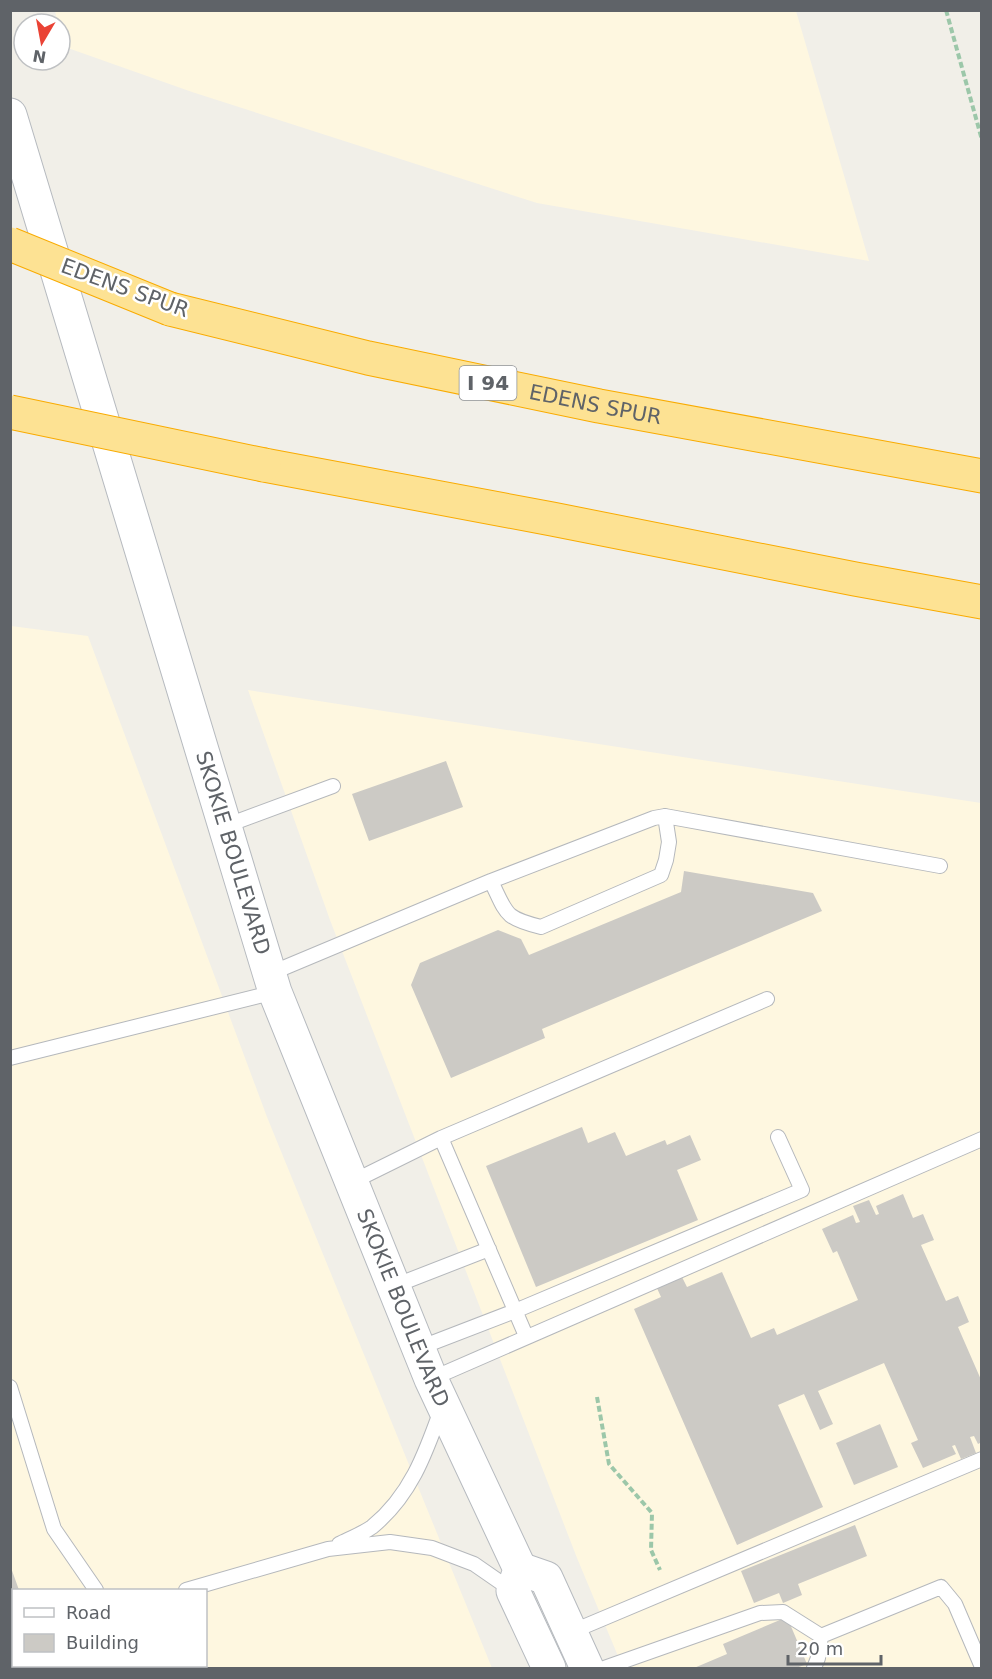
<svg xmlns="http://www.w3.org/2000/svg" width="992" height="1679" viewBox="0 0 992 1679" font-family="'DejaVu Sans',sans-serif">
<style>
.commercial{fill:#fef7e0;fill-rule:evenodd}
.building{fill:#cccac5}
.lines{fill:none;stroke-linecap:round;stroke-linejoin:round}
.service-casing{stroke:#b5b8bc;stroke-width:16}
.secondary-casing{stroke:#b6babf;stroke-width:35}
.motorway-casing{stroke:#f9ab00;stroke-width:35}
.path{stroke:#9cc7a9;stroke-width:4;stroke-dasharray:6 3;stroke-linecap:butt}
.service{stroke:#fff;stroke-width:14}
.secondary{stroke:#fff;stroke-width:33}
.motorway{stroke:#fde293;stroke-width:33}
.motorway-bridge-casing{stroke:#f9ab00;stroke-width:35;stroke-linecap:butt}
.motorway-bridge{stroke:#fde293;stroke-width:33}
.labels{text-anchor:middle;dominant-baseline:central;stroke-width:5;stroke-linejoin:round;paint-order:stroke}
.shield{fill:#fff;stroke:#8f9295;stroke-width:1.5}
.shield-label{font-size:20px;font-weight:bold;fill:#5f6368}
.street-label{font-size:21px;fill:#5f6368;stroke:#fff}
</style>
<rect width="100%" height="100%" fill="#f1efe8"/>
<!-- commercial -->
<path class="commercial" d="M55,11h741l73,250 -332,-58 -345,-111 -127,-45 -5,-17v-6h-2z
M11,626l77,10 179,481 225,551h-481zM14,1590h192v76h-192z
M248,690l733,113v865h-358l-46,-110 -247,-638z"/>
<!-- building -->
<path class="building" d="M446,761l17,46 -94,34 -17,-47z
M684,871l129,22 9,18 -280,118 3,9 -94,40 -40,-93 9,-22 78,-33 23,9 8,16 152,-63z
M582,1127l6,16 27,-11 11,24 39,-16 2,5 23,-10 11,25 -24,10 21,50 -162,67 -50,-121z
M903,1194l10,24 10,-4 11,26 -13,5 25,56 12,-5 11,26 -11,5 24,55v60l-4,2 -4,-8 -4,1 6,16 -15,6 -6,-14 -3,1 4,8 -33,14 -12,-25 7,-3 -34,-77 -66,28 15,33 -13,6 -16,-36 -26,11 45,102 -86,38 -103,-236 27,-12 -5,-11 25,-11 6,12 35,-15 29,66 23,-10 3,7 81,-35 -21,-49 -4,2 -11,-24 31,-14 3,8 4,-1 -7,-16 16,-6 7,15 3,-1 -3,-8z
M880,1424l18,43 -44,18 -18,-42z
M855,1525l12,31 -69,28 4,11 -19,8 -4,-10 -25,10 -13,-32z
M10,1565l9,25h-5v5l-4,1z
M787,1617l20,47 -11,4h-102l33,-14 -4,-10z"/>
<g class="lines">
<!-- service casing -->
<g class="service-casing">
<path id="service" d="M225,826l108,-40
M491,881l163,-63 11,-2
M269,974l222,-93c16,33 13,37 50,46l120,-52 5,-15 3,-18 -4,-26 275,50
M10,1058l265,-66
M441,1138l85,198
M352,1182l89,-44 326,-139
M394,1286l95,-37
M419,1348l96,-37 287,-121 -24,-53
M431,1379l551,-240
M10,1387l44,142 42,61
M339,1544c10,-5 23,-10 33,-17 38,-31 53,-72 69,-117
M186,1590l142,-41 62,-7 42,6 42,16 39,27
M571,1632l411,-173
M10,1642l4,-1
M158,1666l1,2
M604,1668l156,-55 23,-1 38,24 120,-49 14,17 27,63
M814,1668l4,-10 3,-22"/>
</g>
<!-- secondary casing -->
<g class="secondary-casing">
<g id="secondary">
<path id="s1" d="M10,115l265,877 156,387 89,190 -7,22 36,77"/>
<path d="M520,1569l26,9 41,90"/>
</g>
</g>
<!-- motorway casing -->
<g class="motorway-casing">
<g id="motorway">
<path id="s2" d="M170,309l198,49 231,48 383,70"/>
<path d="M264,465l288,54 303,60 127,23"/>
</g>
</g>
<!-- path -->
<path class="path" d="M946,10l36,130
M597,1397l12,67 43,49 -1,37 9,20"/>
<!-- service -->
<use href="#service" class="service"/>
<!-- secondary -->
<use href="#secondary" class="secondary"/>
<!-- motorway -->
<use href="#motorway" class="motorway"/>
<!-- motorway-bridge casing -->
<g class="motorway-bridge-casing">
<path id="motorway-bridge" d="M10,244l160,65
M10,412l254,53"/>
</g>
<!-- motorway-bridge -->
<use href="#motorway-bridge" class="motorway-bridge"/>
</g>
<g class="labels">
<!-- shield labels -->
<rect class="shield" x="459.5" y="366" width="57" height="34" rx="4.5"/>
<g class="shield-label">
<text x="488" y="383">I 94</text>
</g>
<!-- street labels -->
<g class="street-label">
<text transform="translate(125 288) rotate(20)">EDENS SPUR</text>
<text stroke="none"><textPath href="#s2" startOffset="436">EDENS SPUR</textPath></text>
<text stroke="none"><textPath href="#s1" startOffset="771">SKOKIE BOULEVARD</textPath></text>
<text stroke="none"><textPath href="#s1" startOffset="1257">SKOKIE BOULEVARD</textPath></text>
</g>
</g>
<!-- border -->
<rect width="992" height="1679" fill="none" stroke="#5f6368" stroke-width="24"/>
<!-- legend -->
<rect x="12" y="1589" width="195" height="78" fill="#ffffff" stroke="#bfc1c3" stroke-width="1.5"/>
<rect x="24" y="1608" width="30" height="9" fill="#ffffff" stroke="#bfc1c3" stroke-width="1.5"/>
<text x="66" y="1619" font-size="18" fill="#5f6368">Road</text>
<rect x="24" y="1634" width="30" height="18" fill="#cccac5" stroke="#bfc1c3" stroke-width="1.5"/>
<text x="66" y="1649" font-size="18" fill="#5f6368">Building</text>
<!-- north arrow -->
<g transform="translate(42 42) rotate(190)"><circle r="28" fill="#ffffff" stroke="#bfc1c3" stroke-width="1.5"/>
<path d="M0-4.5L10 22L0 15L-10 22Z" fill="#ea4335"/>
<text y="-9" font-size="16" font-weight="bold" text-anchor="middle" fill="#5f6368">N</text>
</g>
<!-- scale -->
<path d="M788 1655v9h93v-9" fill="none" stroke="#5f6368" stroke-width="3"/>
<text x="797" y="1655" font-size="18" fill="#5f6368" stroke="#ffffff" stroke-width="4.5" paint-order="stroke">20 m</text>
</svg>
